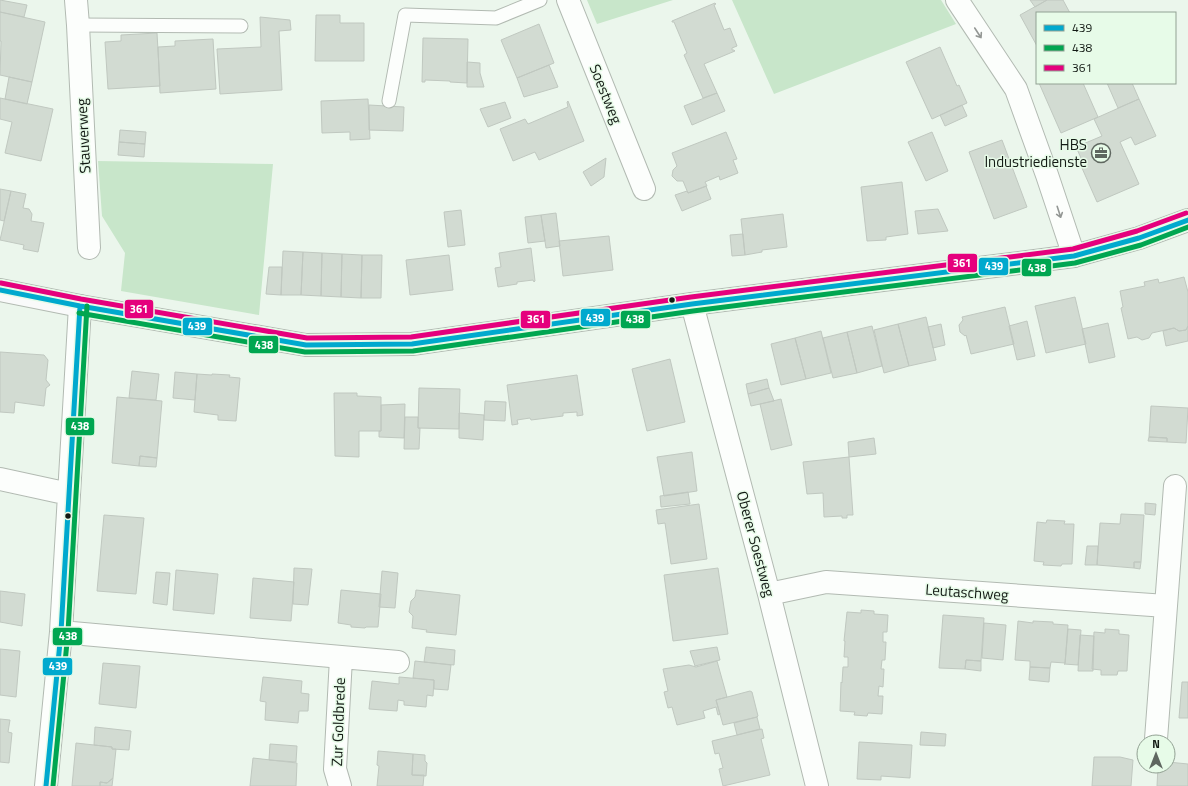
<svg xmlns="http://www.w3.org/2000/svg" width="1188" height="786" viewBox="0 0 1188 786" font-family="'Titillium Web',sans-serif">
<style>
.green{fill:#c8e6ca}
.building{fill:#d2dbd2;stroke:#c0c8c0}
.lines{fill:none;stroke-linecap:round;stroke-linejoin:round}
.lane-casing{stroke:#b2bab2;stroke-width:15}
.street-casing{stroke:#b2bab2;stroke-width:24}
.secondary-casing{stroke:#b2bab2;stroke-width:24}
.lane{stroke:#fcfefc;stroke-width:13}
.street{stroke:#fcfefc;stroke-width:22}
.secondary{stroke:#f9fafa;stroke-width:22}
.bus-1-casing{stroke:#e7fbe8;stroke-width:8}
.bus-2-casing{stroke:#e7fbe8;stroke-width:8}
.bus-3-casing{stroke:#e7fbe8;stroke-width:8}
.bus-1{stroke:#00a9ce;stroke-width:5}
.bus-2{stroke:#00a651;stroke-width:5}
.bus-3{stroke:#e5007d;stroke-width:5}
.oneway{stroke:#939794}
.bus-dot{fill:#131a14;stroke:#e7fbe8;stroke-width:1.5}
.labels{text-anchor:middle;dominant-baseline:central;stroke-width:3;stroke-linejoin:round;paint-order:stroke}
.street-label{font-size:15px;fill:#131a14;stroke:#e7fbe8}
.poi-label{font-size:15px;fill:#131a14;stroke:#e7fbe8;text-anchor:end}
.line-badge{stroke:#e7fbe8;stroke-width:1.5}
.badge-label{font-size:11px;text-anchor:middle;font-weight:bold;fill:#fff}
</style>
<rect width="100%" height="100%" fill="#ebf6ec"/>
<!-- green -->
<path class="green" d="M587,0h86l-76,24z
M732,0h209l15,24 -182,70z
M98,161l175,3 -14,151 -138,-24 4,-38 -23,-37z"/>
<!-- building -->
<path class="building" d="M0,0l27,5 -3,12 -24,-5z
M1030,0h17l-12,7z
M1047,0h16l7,13h-33v33l-17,-31z
M715,3l1,1 -2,1 10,25 6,-2 7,18 -5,2v2h2l1,1 -31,13 13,29 -14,5 -19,-43 3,-2 -13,-31h-2v-1z
M0,12l45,10 -13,60 -32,-7 1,-34h-1z
M316,15h24v8h24v38h-49z
M260,17l30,3 1,10 -12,1 3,59 -62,4 -3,-45 44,-2z
M539,24l15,39 -37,15 -16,-38z
M157,33l3,53 -52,3 -3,-47 16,-1v-6z
M423,38l45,1 -1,44 -17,-1v-1l-25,-1v2h-3z
M213,39l3,50 -56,4 -2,-46 17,-1v-5z
M940,47l17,39 2,-1 8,18 -35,16 -26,-57z
M467,62l13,1v10l4,14h-17z
M549,65l9,22 -34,10 -7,-19z
M9,77l23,5 -5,22 -22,-5z
M1039,83h44l15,34 -37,16z
M1107,83h25l7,16 -21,9z
M717,93l8,18 -33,14 -8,-19z
M0,98l53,11 -12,52 -36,-8 7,-31 -12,-3z
M368,99l2,40 -20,1v-8l-28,1 -1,-32z
M1139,99l17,37 -21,9 -4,-8 -11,5 19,42 -42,18 -19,-43 3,-1 -5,-11 26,-11 -8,-17z
M568,101l16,40 -45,19 -4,-8 -22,9 -13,-32 25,-10 3,5 40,-17 -1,-5z
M505,102l6,16 -23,9 -8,-18z
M369,105l35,2 -1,24 -34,-1z
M962,105l5,11 -22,10 -5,-11z
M120,130l26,2 -1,12 -26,-2z
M726,132l11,27 -4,1 5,13 -18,7 -1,-4 -14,6 2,4 -19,7 -5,-12h-6l-5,-5 1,-6 4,-4 -5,-13z
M932,132l16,39 -22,10 -18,-39z
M1002,140l25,67 -33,12 -25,-67z
M119,142l26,2 -1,13 -26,-2z
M606,158l-2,19 -13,9 -8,-14z
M902,182l6,52 -22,3v3l-19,1 -6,-54z
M706,186l5,13 -29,12 -7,-16 12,-4 1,2z
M0,189l11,2 -7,30 -4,-1z
M11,191l15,3 -3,14 6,1 3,5 -1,7 13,2 -6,29 -15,-3 1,-4 -24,-5z
M938,209l10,22 -30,3 -3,-23z
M461,210l4,35 -17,2 -4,-35z
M556,213l4,33 -14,2 -5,-33z
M783,214l4,33 -25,3v2l-17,3 -4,-36z
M541,215l4,26 -17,2 -3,-26z
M743,234l2,21 -13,1 -2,-21z
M609,236l4,34 -50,6 -4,-35z
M531,248l4,33 -1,1 -1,-2 -16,2v2l-19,3 -3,-19 6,-1 -2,-14z
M283,251l20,1 -2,43h-20z
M303,252l19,1 -1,43 -20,-1z
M322,253l20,1 -1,43 -20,-1z
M342,254l20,1 -1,43 -20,-1z
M362,255h20l-1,43h-20z
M449,255l4,35 -43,5 -4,-35z
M269,267h13l-1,28 -15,-1z
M1184,277l4,15v34l-2,4 -7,1 -5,-3 -22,5 -3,5 -7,2 -5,-3 -9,2 -7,-31 2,-1 -3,-16 25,-5 -1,-4 14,-3 1,4z
M1075,297l11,47 -40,9 -11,-47z
M1005,307l9,37 -43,10 -5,-19 -1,1 -5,-4 -1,-7 4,-5 -1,-3z
M926,317l10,43 -27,6 -11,-42z
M1027,321l8,35 -18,4 -8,-34z
M1108,323l7,34 -26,6 -7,-34z
M898,324l11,42 -25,7 -10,-43z
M941,324l4,21 -12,3 -5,-21z
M872,326l10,40 -25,7 -10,-41z
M1188,326v15l-22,5 -3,-15 11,-3 5,3 7,-1z
M821,331l10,42 -25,6 -11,-41z
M847,332l10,41 -24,5 -10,-40z
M795,338l11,41 -25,6 -10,-41z
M0,352l44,3 4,5 -2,20 4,5 -4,3 -2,18 -29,-4 -1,11 -14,-1z
M670,359l15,63 -38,9 -15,-62z
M132,371l27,3 -3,26 -27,-2z
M175,372l22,2 -2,26 -22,-2z
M197,374l15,1v-1l18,1 -1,2 11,1 -4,43 -18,-1v-5l-24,-3z
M577,375l6,40 -6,1v-4l-14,1v3l-32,4 -1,-2 -13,2 1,4 -6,1 -5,-40z
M767,379l2,9 -21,6 -2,-10z
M419,388l41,1 -1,40 -41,-1z
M769,388l5,13 -23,5 -3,-12z
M334,393h23v3l24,1v34h-22v26l-24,-1z
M117,397l45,4 -5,57 -17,-2 -1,10 -27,-3z
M781,399l11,46 -21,5 -11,-46z
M485,401l21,1 -1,19 -21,-1z
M405,404l-1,34 -25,-1v-6h2v-26z
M1151,406l37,2 -2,35 -19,-1v-4l-18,-1z
M459,413l25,2 -1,25 -24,-2z
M405,417h13v11h2l-1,21h-15z
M1149,437l18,1v4l-19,-1z
M874,438l2,16 -27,3 -1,-15z
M692,452l5,39 -33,5 -7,-39z
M140,456l17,2 -1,9 -17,-1z
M849,457l4,58h-6v3h-5v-2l-18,1 -1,-24 -16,1 -4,-32z
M688,492l2,12 -29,3 -1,-11z
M1145,503l11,1 -1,11 -10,-1z
M699,504l8,55 -36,5 -6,-41 -7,1 -2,-14z
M1121,514l23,1 -3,47h-7v6l-37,-3 3,-42 20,1z
M104,515l40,3 -8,76 -39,-3z
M1047,520l18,1 -1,3h10l-2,40h-10l-1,2 -18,-1 1,-3 -10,-1 3,-39 9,1z
M1087,546h11l-1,19h-12z
M1134,562h7l-1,7 -6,-1z
M294,568l18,1 -4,36 -15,-1z
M718,568l10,66 -55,7 -9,-66z
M176,570l42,4 -4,40 -41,-4z
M382,571l16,2 -3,35 -16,-1z
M156,572l14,1 -3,32 -14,-2z
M253,578l41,4 -3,39 -41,-3z
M341,590l40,4 -3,33h-12l-1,1 -14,-1v-2l-13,-2z
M416,590l44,5 -4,40 -30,-3 1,-2 -15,-2 1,-12 -4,-4 2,-11 4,-4z
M0,591l25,3 -3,32 -22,-4z
M861,610l13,1v3l14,1 -1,17h-4v10h3l-1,18h-3l-1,9h3l-1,18 -4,-1 -1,10h5l-1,18 -14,-1 -1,3 -13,-1 1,-3 -15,-1 1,-29 1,1 1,-16h5v-10h-4l1,-16h-1l3,-29 14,1z
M943,615l41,3 -3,43 -15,-1 -1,9 -26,-1z
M1018,621l15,2v-2l20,1v2l15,1 -3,38 -14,-1 -1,6 -20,-1v-6l-15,-1z
M984,623l22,2 -3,35 -21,-2z
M1068,629l13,1 -3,35 -14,-1h1z
M1105,629l14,1v4l10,1 -2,36h-9l-1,4h-16v-5l-9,-1 2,-37 11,1z
M1080,635l14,1 -1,35h-15z
M426,647l29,3 -1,15 -30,-3z
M717,647l3,13 -25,6 -5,-15z
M0,649l20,2 -4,46 -16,-2z
M966,660l15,1v10l-16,-2z
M415,661l36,4 -3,25 -14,-1v-9l-21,-2z
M717,661l10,36 -11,3 4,14 -2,1 -2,-8 -13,4 2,7 -28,7 -5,-18 -4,1 -4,-16 4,-1 -5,-22 26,-4 7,2z
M103,663l37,3 -4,42 -37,-4z
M1030,667l20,1 -1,14 -20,-2z
M263,677l39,4 -1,12 8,1 -1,17h-9l-1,12 -33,-3 1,-18 -6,-1z
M399,677l35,3 -1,16 -6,-1 -1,12 -22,-2v-4l-6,-1 -1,11 -28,-2 3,-28 27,3z
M1182,682h6v36h-9z
M750,691l2,1 6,24 -1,1 -34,8 -7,-25z
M757,717l3,12 -23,6 -3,-12z
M0,719l10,1 -2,12 4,1 -3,30 -9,-1z
M95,727l36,4 -2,19 -17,-1v-2l-18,-2z
M762,729l2,9 -3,1 9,36 -47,11 -4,-17 4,-1 -4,-15 -4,1 -3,-13z
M921,732l25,2 -1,12 -25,-1z
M859,742l53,3 -2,33 -29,-2v4l-24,-1z
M76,743l36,4v2h4l-3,29 -6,5 -7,-1v4h-28z
M270,744l27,2 -1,16 -27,-2z
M378,751l35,3 -1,21h12l-1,11h-46l2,-20 -2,-1z
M413,754l12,1v6l2,2 -1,13 -14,-1z
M1094,757h26l13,3 -2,26h-39z
M253,758l44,5 -1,23h-46z
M1168,762l20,2v22h-31l1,-20h10z
M113,778l-1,8h-12v-4l7,1z"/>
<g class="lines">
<!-- lane casing -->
<g class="lane-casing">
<path id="lane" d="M78,25l163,1
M389,101l16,-86 91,3 44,-18"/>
</g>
<!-- street casing -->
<g class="street-casing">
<path id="street" d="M76,0l2,25 11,223
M568,0l76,189
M957,0l59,89 31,86 27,81
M692,304l77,290 48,192
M0,479l69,15
M769,594l57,-12 340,24
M61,632l337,30
M1156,739l19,-253
M46,786l15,-154 19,-326
M340,786l-5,-17 6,-111"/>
</g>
<!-- secondary casing -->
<g class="secondary-casing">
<path id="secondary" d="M0,290l80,16 226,39 106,-1 280,-40 382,-48 65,-18 49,-18"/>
</g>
<!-- lane -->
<use href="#lane" class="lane"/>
<!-- street -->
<use href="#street" class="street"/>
<!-- secondary -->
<use href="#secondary" class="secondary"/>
<!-- bus-1 casing -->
<g class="bus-1-casing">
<path id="bus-1" d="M0,290l80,16 226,39 106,-1 280,-40 382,-48 65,-18 49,-18
M46,786l15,-154 19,-326"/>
</g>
<!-- bus-2 casing -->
<g class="bus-2-casing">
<path id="bus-2" d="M79,313l226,39 108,-1 280,-40 382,-48 66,-18 47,-18
M53,786l15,-154 19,-326"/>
</g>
<!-- bus-3 casing -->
<g class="bus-3-casing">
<path id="bus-3" d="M1,283l80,16 226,39 104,-1 280,-40 382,-48 64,-18 49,-18"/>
</g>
<!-- bus-1 -->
<use href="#bus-1" class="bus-1"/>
<!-- bus-2 -->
<use href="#bus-2" class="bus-2"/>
<!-- bus-3 -->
<use href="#bus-3" class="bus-3"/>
</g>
<!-- one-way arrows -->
<defs><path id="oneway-shaft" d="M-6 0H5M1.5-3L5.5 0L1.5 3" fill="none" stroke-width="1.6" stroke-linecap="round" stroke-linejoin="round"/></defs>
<g class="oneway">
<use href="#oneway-shaft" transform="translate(978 33) rotate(57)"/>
<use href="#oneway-shaft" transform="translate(1059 212) rotate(72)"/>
</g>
<!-- icons -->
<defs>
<g id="office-ring" transform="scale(1)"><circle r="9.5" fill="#e7fbe8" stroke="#5f6760" stroke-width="1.5"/><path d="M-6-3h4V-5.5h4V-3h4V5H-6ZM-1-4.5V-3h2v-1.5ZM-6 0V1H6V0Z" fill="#5f6760"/></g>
</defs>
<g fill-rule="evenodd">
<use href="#office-ring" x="1101" y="153"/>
</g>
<!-- markers -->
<g class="bus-dot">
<circle cx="672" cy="300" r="3.5"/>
<circle cx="68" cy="516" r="3.5"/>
</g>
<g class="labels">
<!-- street labels -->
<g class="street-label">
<text transform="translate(606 94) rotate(68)">Soestweg</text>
<text transform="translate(83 136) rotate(-93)">Stauverweg</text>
<text transform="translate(756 544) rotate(75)">Oberer Soestweg</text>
<text transform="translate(967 592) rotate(4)">Leutaschweg</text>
<text transform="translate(338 722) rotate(-88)">Zur Goldbrede</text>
</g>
<!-- poi labels -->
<g class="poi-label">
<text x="1087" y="144">HBS<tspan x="1087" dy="17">Industriedienste</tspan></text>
</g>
</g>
<g class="line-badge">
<rect x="947" y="253" width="31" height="20" rx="4" fill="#e5007d"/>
<rect x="978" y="257" width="31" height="19" rx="4" fill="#00a9ce"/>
<rect x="1021" y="258" width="31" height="19" rx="4" fill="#00a651"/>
<rect x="124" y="299" width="30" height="20" rx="4" fill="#e5007d"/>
<rect x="580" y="308" width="31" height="19" rx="4" fill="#00a9ce"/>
<rect x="520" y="310" width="31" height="19" rx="4" fill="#e5007d"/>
<rect x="620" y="310" width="31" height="19" rx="4" fill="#00a651"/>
<rect x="182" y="317" width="31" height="19" rx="4" fill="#00a9ce"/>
<rect x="248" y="335" width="31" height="19" rx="4" fill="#00a651"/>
<rect x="65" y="417" width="30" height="19" rx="4" fill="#00a651"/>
<rect x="52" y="627" width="31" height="19" rx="4" fill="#00a651"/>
<rect x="42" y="657" width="31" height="19" rx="4" fill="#00a9ce"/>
</g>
<g class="badge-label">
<text x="962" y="267">361</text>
<text x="994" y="270">439</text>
<text x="1037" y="272">438</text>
<text x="139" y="313">361</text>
<text x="595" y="322">439</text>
<text x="536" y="323">361</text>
<text x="635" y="323">438</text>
<text x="197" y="330">439</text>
<text x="264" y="349">438</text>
<text x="80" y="430">438</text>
<text x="68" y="640">438</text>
<text x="58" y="670">439</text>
</g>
<!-- legend -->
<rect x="1036" y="12" width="140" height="72" fill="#e7fbe8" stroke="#92a193"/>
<rect x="1044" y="25" width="20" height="6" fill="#00a9ce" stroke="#92a193"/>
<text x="1072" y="32" font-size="12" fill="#131a14">439</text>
<rect x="1044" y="45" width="20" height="6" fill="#00a651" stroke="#92a193"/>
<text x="1072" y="52" font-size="12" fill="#131a14">438</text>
<rect x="1044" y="65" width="20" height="6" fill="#e5007d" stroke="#92a193"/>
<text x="1072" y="72" font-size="12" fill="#131a14">361</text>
<!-- north arrow -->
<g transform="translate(1156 754)"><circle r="19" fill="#e7fbe8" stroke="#92a193"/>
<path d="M0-3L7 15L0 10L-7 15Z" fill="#5f6760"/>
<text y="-6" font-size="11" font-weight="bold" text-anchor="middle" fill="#131a14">N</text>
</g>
</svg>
